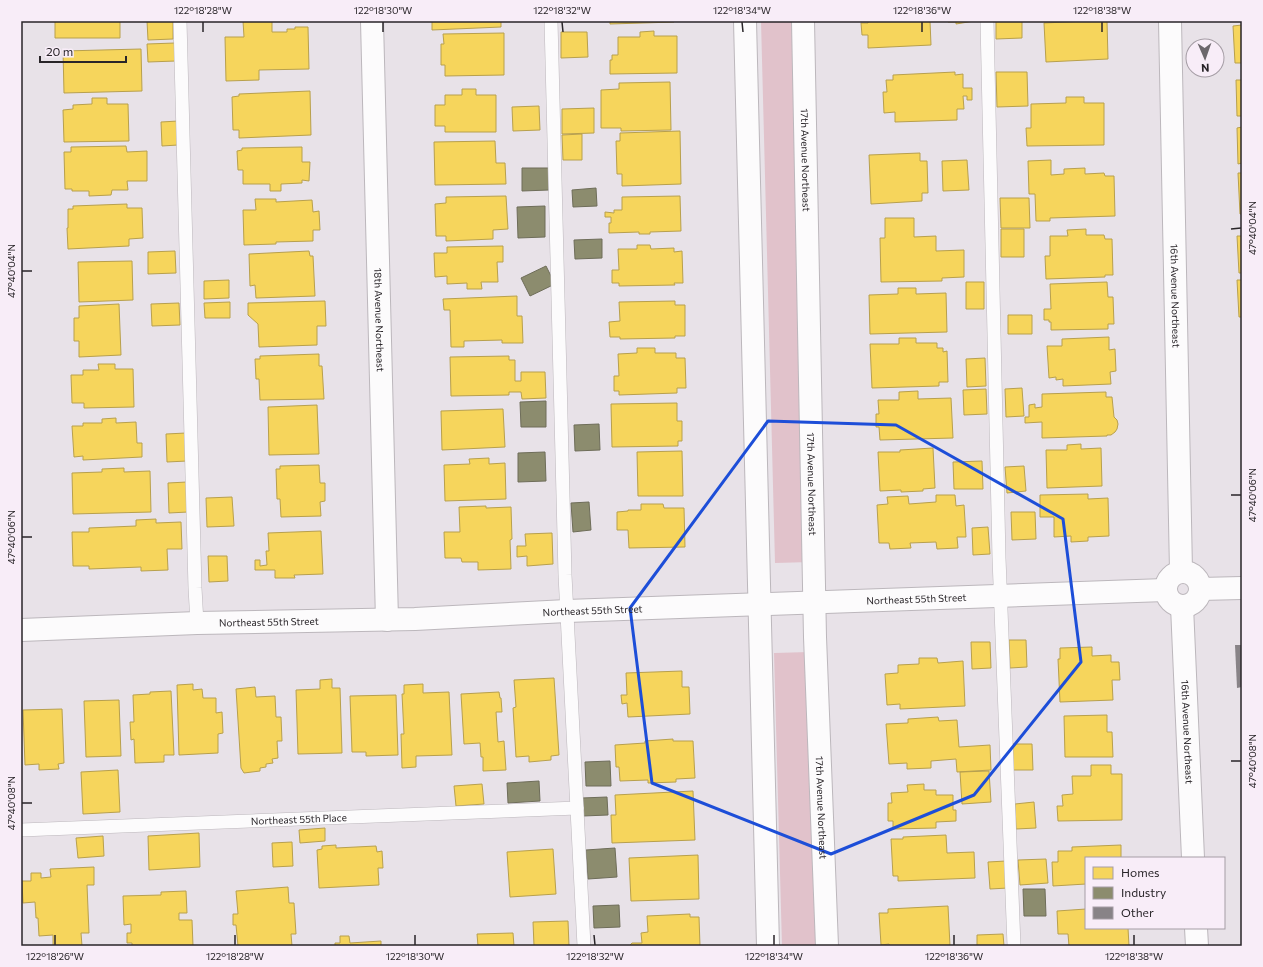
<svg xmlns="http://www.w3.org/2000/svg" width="1263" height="967" viewBox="0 0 1263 967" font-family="Commissioner,sans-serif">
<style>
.green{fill:#e1c2cb}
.homes{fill:#f6d55c;stroke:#b8a04d}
.industry{fill:#8c8c6e;stroke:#6e6d59}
.building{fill:#888387}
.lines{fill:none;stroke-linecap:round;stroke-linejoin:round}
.service-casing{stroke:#bcb7bc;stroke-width:14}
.minor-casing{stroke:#bcb7bc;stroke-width:24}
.service{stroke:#fcfbfc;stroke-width:13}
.minor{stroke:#fcfbfc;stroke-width:22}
.marked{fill:none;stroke:#1d4ed8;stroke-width:3;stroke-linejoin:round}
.ticks{fill:none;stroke:#292529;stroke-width:1.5}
.labels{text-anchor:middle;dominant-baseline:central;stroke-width:4;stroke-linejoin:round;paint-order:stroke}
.street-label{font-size:10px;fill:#292529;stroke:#f8edf8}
.neatline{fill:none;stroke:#292529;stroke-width:1.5}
.ticks-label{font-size:10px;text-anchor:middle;fill:#292529}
</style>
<rect width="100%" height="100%" fill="#e8e2e8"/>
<!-- green -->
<path class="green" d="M761,21h36l14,541 -36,1z
M809,652l7,294h-34l-8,-293z"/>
<!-- homes -->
<path class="homes" d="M55,21h65v17h-65z
M147,21h26v18l-25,1z
M243,21h29v11h15v-3h8v-2h13l1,42 -50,1v10l-33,1 -1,-44h19z
M432,21h69v6l-69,3z
M610,21h64v1l-64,2z
M868,21h62l1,24 -63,3v-13h-6l-1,-12h7z
M948,21h26l-18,3v-2h-8z
M996,21h26v17l-26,1z
M1086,21h21l1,38 -62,3 -2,-39z
M1242,25v38h-7l-2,-37z
M654,31v5h23v37l-67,1v-14h2v-5h6v-18h22v-5z
M561,32h26l1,25 -27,1z
M504,33v42l-59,1v-11h-4v-21h3l-1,-10z
M175,43l1,18 -28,1 -1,-18z
M141,49l1,42 -78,2 -1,-42z
M955,72v3l8,-1v14h9v12h-5v-4h-4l1,13h-7v11l-62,2v-10l-11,1 -1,-21h4l-1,-12h7v-5z
M996,72h31l1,34 -31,1z
M1236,80h6v36h-5z
M670,82l1,48 -50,1v-3h-20v-38l18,-1v-6z
M462,89h14v6h20v37h-51v-6h-10v-21h10v-10h17z
M310,91l1,44 -72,3v-8h-6l-1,-33 7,-1v-2z
M1066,97h18v6h20v42l-77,1 -1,-18h5v-24l35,-1z
M92,98h15v6h21l1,37 -65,1 -1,-32 10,-1v-4l19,-1z
M539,106l1,24 -27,1 -1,-24z
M594,108v25l-32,1v-25z
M178,121v24l-16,1 -1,-24z
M1242,127v36l-4,1 -1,-36z
M680,131l1,53 -59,2v-12h-5l-1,-33h4v-8z
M582,134v26h-19l-1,-25z
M495,141l1,22h9l1,21 -71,1 -1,-43z
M126,146l1,6 20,-1v30h-20l1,9h-16l-1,5 -22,1v-5h-17v-2h-7l-1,-37h7v-5z
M302,147v15h8l-1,19 -7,-1v3l-21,1v7h-11v-7h-27v-14h-5l-1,-19 5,-1v-2z
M920,153v8h7l1,32h-6v8l-51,3 -2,-49z
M967,160l2,30 -26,1 -1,-30z
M1051,160v15l13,-1v-5l21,-1v6l19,-1 1,3h9l1,40 -65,2v3h-14l-1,-27h-6l-1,-33z
M1238,173h4v41h-2z
M506,196l2,33 -15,1v9l-47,2v-5h-10l-1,-32 11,-1v-6z
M680,196l1,35 -31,1v2h-11v-2l-30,1v-10h2v-6h-6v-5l9,1v-3h8v-13z
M1000,198h29l1,30h-29z
M255,199h21v3l36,-2 1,12 6,-1 1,19h-7v11l-37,1v2l-32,1 -1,-35h13z
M127,204v4h15l1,30 -14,1v7l-61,3 -1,-21h1v-19h5v-3z
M885,218h29v19l22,-1v15l28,-1v27l-22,1v3l-61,1 -1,-44h5z
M1001,229h23v28h-23z
M1086,229v6h18l1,4h7l1,36h-8v2l-59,2 -1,-23h5v-20h18l-1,-6z
M1237,236h5v37h-3z
M637,245h13l1,4 23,-1v4l8,-1 1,32h-9l1,2 -56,1v-3h-7v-13h7l-1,-21h19z
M503,246v16h-6l1,20h-17l1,7h-15v-6l-20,1v-8l-12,1 -1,-24h13v-6z
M175,251l1,22 -28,1v-22z
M309,251l1,5h3l2,40 -59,2 -1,-13 -5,1 -1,-32z
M132,261l1,39 -54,2 -1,-40z
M229,280v18l-25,1v-18z
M1237,280h5v37h-3z
M966,282h18v27h-18z
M1107,282l1,15h5l1,27h-6v5l-57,1v-8h-2v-2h-5v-11h7l-1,-25z
M898,288h18v6l30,-1 1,39 -77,2 -1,-39 29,-1z
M517,296v20h5l1,27h-21v-3l-38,1v6h-13l-1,-37h-6l-1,-11z
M325,301l1,25h-9v19l-58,2 -1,-23 -10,-9v-12z
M675,301v4h10v31h-10v2l-55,1v-2h-10l-1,-15 11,-1 -1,-19z
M230,302v16h-25l-1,-15z
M179,303l1,22 -28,1 -1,-22z
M119,304l2,51 -42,2v-16h-5v-23h5v-12z
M1008,315h24v19h-24z
M1109,337v13l6,-1 1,22 -6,1 1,12 -48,2v-7l-7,1v-3l-7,1 -2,-32h15v-7z
M899,338h17v5h21v5h6v4l4,-1 1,31h-9v4l-67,2 -2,-44h29z
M637,348h18v5h21v5h9l1,30h-9v5l-58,2v-4h-5v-15h5l-1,-22 19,-1z
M319,354v12h3l2,33 -64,1 -1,-21h-3l-1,-20h5v-3z
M509,356v4h6v21h6v-9h24l1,26 -24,1 -1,-7h-12v3l-58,1 -1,-39z
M985,358l1,28 -19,1 -1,-28z
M98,364h17v5h18l1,38 -50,1v-5h-12l-1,-28h12v-5h16z
M1022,388l2,28 -18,1 -1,-28z
M986,389l1,25 -23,1 -1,-25z
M918,391v8l33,-1 2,40 -73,2 -1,-13h-3v-13h3l-1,-14h21v-8z
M1106,392v5h6l2,20 3,3 1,4 -1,5 -2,3 -4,3h-4v1l-65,2v-16l-17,1v-6h4v-12l6,-1v4l7,-1v-13z
M677,403v18h5v20h-4v5l-66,1 -1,-43z
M317,405l2,49 -50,1 -1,-48z
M503,409l2,38 -63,3 -1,-39z
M116,418v5l20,-1 1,21h5v14l-59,3v-4l-9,1 -2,-31h11v-3h19v-4z
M186,433l1,28 -20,1 -1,-28z
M1081,444v5l20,-1 1,38 -55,2 -1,-38h21v-5z
M933,448l2,40 -12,1v2l-22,1v-2l-21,1 -2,-39h22v-2z
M682,451l1,45h-45l-1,-44z
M489,458v6l16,-1 1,36 -61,2 -1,-36 26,-1 -1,-5z
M982,461l1,28h-29l-1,-27z
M319,465l1,18h5v18l-5,1 1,14 -40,1 -1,-18h-3l-1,-30h4v-3z
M1024,466l2,25 -19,2 -2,-26z
M124,468v4l26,-1 1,41 -78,2 -1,-41 30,-1v-3z
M187,482l1,30 -19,1 -1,-30z
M1088,494v5l20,-1 1,38 -21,1v4l-17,1v-6l-17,1v-20h-14v-22z
M936,495h19l1,11 8,-1 2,32h-9l1,11 -21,1 -1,-7 -26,1 1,5 -21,1 -1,-6h-10l-2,-38 11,-1 -1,-7 21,-1 1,8 27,-2z
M232,497l2,29 -27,1 -1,-29z
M641,504h22l1,4h20l1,39 -56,1 -1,-18h-11v-18l11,-1v-1h13z
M486,506v2l25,-1 1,32 -2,1 1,29 -33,1v-8h-16l-1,-4h-16l-1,-26h16l-1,-25z
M1011,512h24l1,27 -24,1z
M156,519v4l25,-1 1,27h-15l1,21 -27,1v-4l-52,2v-3h-16l-1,-34h17v-4l47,-2v-6z
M988,527l2,27 -17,1 -1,-27z
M321,531l2,43 -29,1 1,3h-20v-8h-20v-10h5v6l7,-1 -1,-14h3l-1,-18z
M552,533l1,31 -26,2v-10l-10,1v-11h9l-1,-12z
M208,556h19l1,25 -19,1z
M1009,640h17l1,27 -17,1z
M971,642h19l1,26 -19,1z
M1092,647v9l19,-1v7h8l1,18h-8l1,20 -53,2 -2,-43h2v-11z
M919,658h18l1,5 25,-2 2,45 -65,3v-5l-13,1 -2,-31 13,-1v-8l21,-1z
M682,671v16h7l1,27 -62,3 -1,-14 -5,1 -1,-9h6l-1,-22z
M554,678l5,77 -8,1v4l-22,2v-6l-13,1 -3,-49 3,-1 -2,-27z
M332,679v9h8l2,65 -44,1 -2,-64 24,-1v-9z
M193,684v6l9,-1 1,9h13v15l6,-1 1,21 -5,1v19l-39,2 -2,-70z
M423,684v9l26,-1 3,63 -36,1v11l-14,1 -1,-34h3l-2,-40h2v-9z
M255,687l1,10 19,-1 1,21h5l1,24h-5l1,17 -6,1 1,4 -7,1v3l-6,1v3l-16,2 -3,-5 -5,-79z
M171,691l3,64h-10v7l-29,1 -1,-24 -3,1 -1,-18h4l-1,-27 17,-1v-2z
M499,692l1,6h1l1,14h-6l2,30 6,-1 2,29 -23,1v-14h-2l-1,-14 -16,1 -3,-50z
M396,695l2,60 -32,1v-4h-14l-2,-56z
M119,700l2,56 -35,1 -2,-56z
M62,709l2,54 -6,1 1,5 -20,1v-6l-14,1 -2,-55z
M1107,715v17h5l1,25h-48l-1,-41z
M938,717l1,4 18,-1 2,27 31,-2 1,25 -34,2 -1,-13 -25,2v7l-24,1v-6l-18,1 -3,-40 22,-1v-4z
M673,739v2h20l2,37 -19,1v3l-28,1v-3l-28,1 -1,-14h-3l-1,-22 30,-2v-2z
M1012,744h20l1,26h-21z
M1091,765h20v9h11v46l-64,1 -1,-15h6l-1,-11 11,-1 -1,-18h19z
M118,770l2,42 -37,2 -2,-42z
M989,771l2,31 -29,2 -2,-32z
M482,784l2,20 -28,2 -2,-20z
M924,784v6h12v5h17v15h3v11l-20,1v6l-43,1v-8h-5v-18h4l-1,-10 17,-1 -1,-7z
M693,791l2,49 -83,3 -1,-28h5l-1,-20z
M1034,802l2,26 -20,1 -1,-25z
M325,828v13l-25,2 -1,-13z
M199,833l1,34 -51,3 -1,-34z
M946,835l1,18 27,-1 1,26 -77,3v-5h-5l-2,-37h12v-2z
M103,836l1,20 -26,2 -2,-20z
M292,842l1,24 -20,1 -1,-24z
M336,845v3l40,-2 1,6 5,-1 1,17h-5l1,17 -60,3 -2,-38 5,-1v-3z
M1121,845v13h-35v26l-33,2 -1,-24h6v-11h14v-4z
M553,849l3,45 -46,3 -3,-45z
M698,855l1,44 -68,2 -2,-43z
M1046,859l2,24 -28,2 -2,-25z
M1006,861l2,27 -18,1 -2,-27z
M94,867v18h-7l2,48h-8l1,13h-29v-11l-14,1 -1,-18h-2l-1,-16 -12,1 -1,-22h9v-8h10v5l10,-1 -1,-8z
M288,887l1,16h5l2,31h-5l1,12h-54l-2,-21h-3v-11h5l-2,-23z
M186,891l1,22h-8v7h13l1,26h-61v-3h-5v-10h4v-9l-7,1 -1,-29 38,-1v-3z
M948,906l2,40h-60l-1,-2 -8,1 -2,-32h9v-4z
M1086,909v19h42l1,18h-60l-1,-12h-10l-1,-23z
M690,914v3h9l1,29h-71l3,-3h10l-1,-10 7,-1 -1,-16z
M568,921l1,25h-35l-1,-24z
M513,933l1,13h-36l-1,-12z
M1003,934l1,12h-27v-11z
M340,936h9l1,7 31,-2v5h-50h4v-3h5z"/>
<!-- industry -->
<path class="industry" d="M522,168h27v22l-27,1z
M596,188l1,18 -24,1 -1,-17z
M545,206v31l-27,1 -1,-31z
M602,239v19l-27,1 -1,-19z
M546,266l9,18 -25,12 -9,-18z
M546,401v26h-25l-1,-25z
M599,424l1,26 -25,1 -1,-26z
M545,452l1,29 -28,1v-29z
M589,502l2,28 -18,2 -2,-29z
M610,761l1,25h-25l-1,-24z
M539,781l1,20 -32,2 -1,-20z
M607,797l1,18 -25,1 -1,-18z
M615,848l2,29 -29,2 -2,-29z
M1023,889h22l1,27h-22z
M619,905l1,22 -26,1 -1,-22z"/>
<!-- building -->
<path class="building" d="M1235,645h7v42l-5,1z"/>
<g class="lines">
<!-- service casing -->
<g class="service-casing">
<g id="service">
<path d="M180,21l15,567 2,35"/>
<path d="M551,21l14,554 19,371"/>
<path d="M987,21l12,537 15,388"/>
<path id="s1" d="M21,830l556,-22"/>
</g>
</g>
<!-- minor casing -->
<g class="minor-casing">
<g id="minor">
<path id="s2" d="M372,21l15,599"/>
<path d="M745,21l23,925"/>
<path id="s3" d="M803,21l12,616 12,309"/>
<path id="s4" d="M1170,21l11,550"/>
<circle cx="1183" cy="589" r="17"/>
<path d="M1200,589l42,-1"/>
<path id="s5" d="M1182,606l11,252"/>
<path id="s6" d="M21,630l176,-7 218,-4 152,-8 598,-21"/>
<path d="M1196,928l1,18"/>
</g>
</g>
<!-- service -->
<use href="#service" class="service"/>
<!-- minor -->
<use href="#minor" class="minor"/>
</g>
<!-- marked area -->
<path class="marked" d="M768,421l128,4 167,94 18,143 -107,133 -143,59 -179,-71 -22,-175z"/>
<!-- ticks -->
<path class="ticks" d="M203,22v10M383,22v10M562,22l1,10M742,22l1,10M922,22v10M1102,22v10M1231,229l10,-1M22,271h10M1231,495h10M22,537h10M1231,761h10M22,803h10M55,935v10M235,935v10M415,935v10M594,935l1,10M774,935v10M954,935v10M1134,935v10"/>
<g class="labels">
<!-- street labels -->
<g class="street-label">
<text stroke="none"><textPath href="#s3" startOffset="139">17th Avenue Northeast</textPath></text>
<text stroke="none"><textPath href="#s4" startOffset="275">16th Avenue Northeast</textPath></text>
<text stroke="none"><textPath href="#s2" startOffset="299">18th Avenue Northeast</textPath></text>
<text stroke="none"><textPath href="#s3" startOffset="463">17th Avenue Northeast</textPath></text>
<text stroke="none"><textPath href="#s6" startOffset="896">Northeast 55th Street</textPath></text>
<text stroke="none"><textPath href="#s6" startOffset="572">Northeast 55th Street</textPath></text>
<text stroke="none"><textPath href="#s6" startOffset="248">Northeast 55th Street</textPath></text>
<text stroke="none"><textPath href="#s5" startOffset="126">16th Avenue Northeast</textPath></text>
<text stroke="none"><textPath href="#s3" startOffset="787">17th Avenue Northeast</textPath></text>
<text stroke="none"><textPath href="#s1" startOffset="278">Northeast 55th Place</textPath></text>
</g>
</g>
<!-- border -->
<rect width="1263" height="967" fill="none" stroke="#f8edf8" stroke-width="44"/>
<!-- legend -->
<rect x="1085" y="857" width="140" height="72" fill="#f8edf8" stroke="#a59da5"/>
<rect x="1093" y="867" width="20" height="12" fill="#f6d55c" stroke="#a59da5"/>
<text x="1121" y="877" font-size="12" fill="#292529">Homes</text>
<rect x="1093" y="887" width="20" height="12" fill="#8c8c6e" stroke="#a59da5"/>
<text x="1121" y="897" font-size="12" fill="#292529">Industry</text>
<rect x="1093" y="907" width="20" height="12" fill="#888387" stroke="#a59da5"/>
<text x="1121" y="917" font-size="12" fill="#292529">Other</text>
<!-- north arrow -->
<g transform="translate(1205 58) rotate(178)"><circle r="19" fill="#f8edf8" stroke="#a59da5"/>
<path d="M0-3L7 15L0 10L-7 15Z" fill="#6c676c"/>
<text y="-6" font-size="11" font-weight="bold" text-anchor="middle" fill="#292529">N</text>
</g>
<!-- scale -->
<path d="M40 56v6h86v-6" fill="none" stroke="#292529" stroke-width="2"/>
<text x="46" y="56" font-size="12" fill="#292529" stroke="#f8edf8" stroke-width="3" paint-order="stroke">20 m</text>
<rect x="22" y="22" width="1219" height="923" class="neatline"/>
<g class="ticks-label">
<text x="203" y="14">122°18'28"W</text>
<text x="383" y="14">122°18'30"W</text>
<text x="562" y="14">122°18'32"W</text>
<text x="742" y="14">122°18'34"W</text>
<text x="922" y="14">122°18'36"W</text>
<text x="1102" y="14">122°18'38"W</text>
<text transform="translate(1252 228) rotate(-90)" y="4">47°40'04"N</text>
<text transform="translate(11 271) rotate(-90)" y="4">47°40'04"N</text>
<text transform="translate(1252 495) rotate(-90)" y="4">47°40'06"N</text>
<text transform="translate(11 537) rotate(-90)" y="4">47°40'06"N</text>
<text transform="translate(1252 761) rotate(-90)" y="4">47°40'08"N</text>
<text transform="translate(11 803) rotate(-90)" y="4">47°40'08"N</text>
<text x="55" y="960">122°18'26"W</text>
<text x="235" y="960">122°18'28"W</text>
<text x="415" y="960">122°18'30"W</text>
<text x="595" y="960">122°18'32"W</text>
<text x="774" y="960">122°18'34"W</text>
<text x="954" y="960">122°18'36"W</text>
<text x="1134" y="960">122°18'38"W</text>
</g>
</svg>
